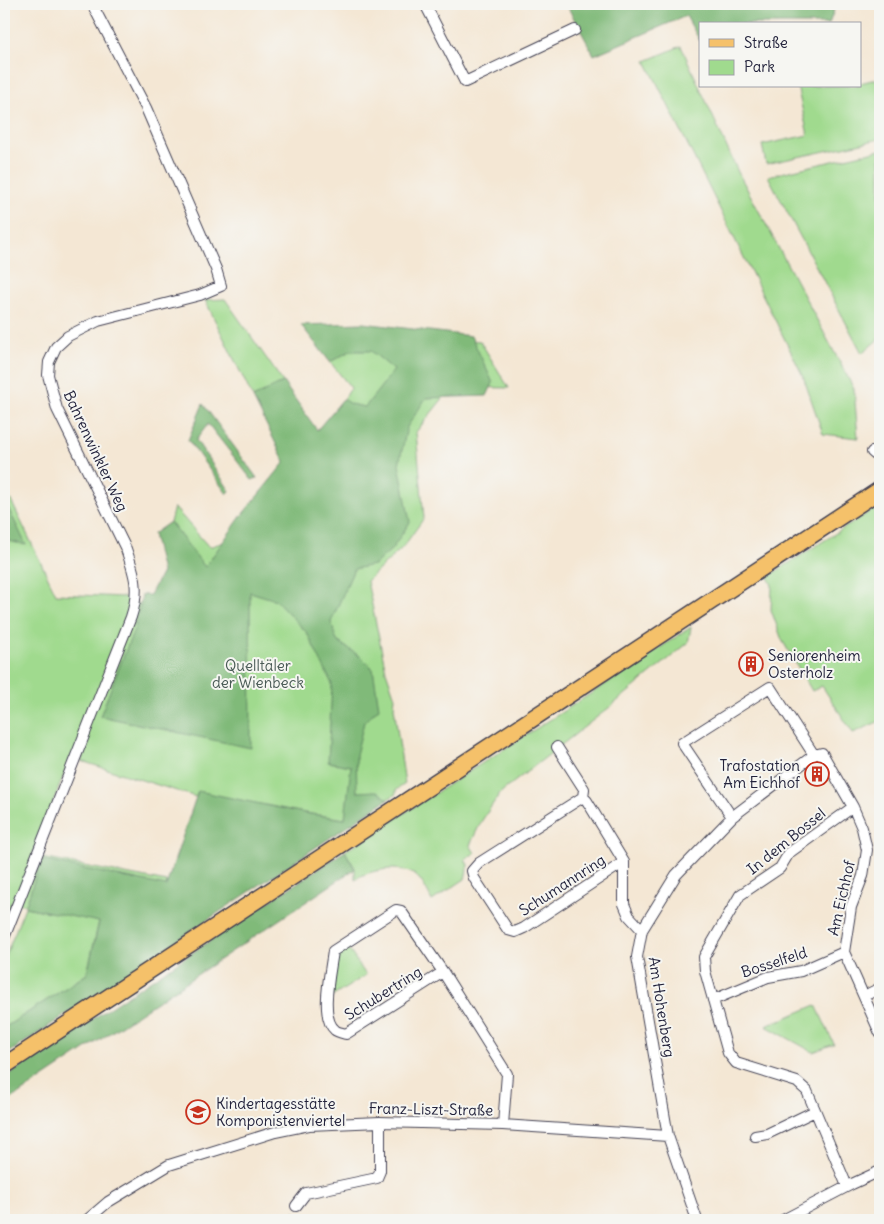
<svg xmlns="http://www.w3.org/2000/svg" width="884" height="1224" viewBox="0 0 884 1224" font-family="Delius,sans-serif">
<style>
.green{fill:#a0da8e;stroke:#617e64}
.forest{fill:#80ba79;stroke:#516e5a}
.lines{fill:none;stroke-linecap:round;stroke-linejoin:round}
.street-casing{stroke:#424052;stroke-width:12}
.primary-casing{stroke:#424052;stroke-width:19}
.street{stroke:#fff;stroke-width:10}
.primary{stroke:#f5c16b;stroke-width:16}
.labels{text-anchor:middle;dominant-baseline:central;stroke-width:4;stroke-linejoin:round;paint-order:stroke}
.street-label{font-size:15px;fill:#22223b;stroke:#f6f6f2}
.poi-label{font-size:15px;fill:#22223b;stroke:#f6f6f2;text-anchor:start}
.park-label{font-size:15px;fill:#485954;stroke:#f6f6f2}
</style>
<rect width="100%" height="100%" fill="#f6f6f2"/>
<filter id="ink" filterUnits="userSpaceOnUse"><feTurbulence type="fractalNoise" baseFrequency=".02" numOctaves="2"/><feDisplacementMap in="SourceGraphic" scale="10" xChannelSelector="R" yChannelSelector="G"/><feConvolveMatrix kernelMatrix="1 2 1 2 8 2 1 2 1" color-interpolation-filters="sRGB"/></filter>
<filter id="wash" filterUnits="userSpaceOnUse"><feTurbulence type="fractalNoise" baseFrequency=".0096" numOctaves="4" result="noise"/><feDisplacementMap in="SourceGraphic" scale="20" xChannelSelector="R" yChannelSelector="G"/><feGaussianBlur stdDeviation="1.12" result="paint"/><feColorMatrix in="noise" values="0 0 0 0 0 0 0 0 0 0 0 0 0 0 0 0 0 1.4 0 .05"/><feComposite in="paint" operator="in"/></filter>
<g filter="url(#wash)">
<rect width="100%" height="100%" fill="#f4e7d4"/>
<!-- green -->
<path class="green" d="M681,46l57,126 116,217 4,49 -35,-4 -20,-58 -157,-315z
M880,78v61l-114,25 -4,-19 46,-10 -11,-49h63v-3z
M880,150v188l-18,15 -94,-177z
M225,299l58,83 -30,16 -48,-98z
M326,331l154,10 29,47 -57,-1 -36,45 8,86 -20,28 -37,35 19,90 9,26 -1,10 11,77 -9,6v4l-8,5 -4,-2 -40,22 -40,-6 -106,-21 -2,5 -115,-36 2,-5 -11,-2 -40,102 197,38 -61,35 -157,-27 -7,19v-435l52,108 68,3 6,2v1l21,10 24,-45 -10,-23 9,-35 35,40 15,-5 120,-143 7,-11 -21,-26 14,-8z
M880,505v216l-27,12 -31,-47 -10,5 -30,-51 -11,-30 1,-25 -5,-10 8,-3z
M691,627l-3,16 -78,64 -110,86 -19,29 -11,23 5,8 -10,6 3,6 -3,14 -33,22c-4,-8 -10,-21 -17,-26 -17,-11 -44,-5 -60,4v-11l-10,-17 253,-162z
M25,907l74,14 -12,53 -83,54v-68z
M347,947l19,28 -34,22 6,-43z
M816,1005l18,39 -21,8 -47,-26z
M295,1212l2,8h-39z"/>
<!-- forest -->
<path class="forest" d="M566,4h270l-7,20h-129v17l-14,-25 -92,39z
M363,323l108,13 22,47 -6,13 -61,2 -19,29 -8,37 11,58 -18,27 -18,16 -20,4 -23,53 6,19 24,16 12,12 6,39 -15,14 -8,33 1,37 20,-1 11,8 -384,257v-28l83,-54 12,-52 -74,-15 16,-47 125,26 32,-95 106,22 41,6 6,-53 -23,-4 4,-78 -25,-51 -31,-33 -26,-8 1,156 -151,-32 35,-89 7,-32h8l12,-23 -9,-38 17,-12 35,45 37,-52 43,-53 -32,-64 30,-16 34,48 26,-31 7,5 15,3 29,-37 -23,-19h-21l-20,11 -29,-37z
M203,404l54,74 -5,2 -44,-56 -12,16 34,51 -3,3 -39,-54z
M4,499l22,46 -22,-5z
M345,851l10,18 -351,235v-26z"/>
</g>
<g filter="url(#ink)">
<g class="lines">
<!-- street casing -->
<g class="street-casing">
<path id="street" d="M425,4l40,78 110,-52
M872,452l8,7
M557,747l27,42 -1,8 4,4 37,61v42l5,12 13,14
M583,797l-104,66 -7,8 2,7 34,52 7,2 9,-4 100,-66
M732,817l-50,-74 88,-56 44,68
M4,938l127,-321c9,-27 4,-42 -5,-68l-69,-140 -9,-34 1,-13 7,-15 12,-11 30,-15 102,-26 21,-9 -5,-17 -70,-161 -54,-104
M443,972l-97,62c-4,-1 -9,-2 -11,-4 -16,-13 -4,-61 -2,-79l63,-41 5,1 42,61 64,102 -4,51
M864,996l16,-8
M713,1000l55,-23 33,-6 43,-19
M755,1136l12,-2 48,-23
M847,1186l-40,-95 -10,-9 -61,-19 -8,-10 -23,-82 -1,-14 36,-62 40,-27 9,-15 64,-46
M296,1206l10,-13 71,-15 3,-7v-49
M87,1220l21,-18 61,-37 106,-33 34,-7 71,-3 123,3 165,11
M697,1220l-29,-84 -31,-179 5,-27 34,-55 56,-58 82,-62 8,-2 31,54 9,21 5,22 -4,26 -12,31 -7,45 36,81
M783,1220l69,-36 28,-13"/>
</g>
<!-- primary casing -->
<g class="primary-casing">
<path id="primary" d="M4,1066l876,-576"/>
</g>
<!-- street -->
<use href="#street" class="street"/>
<!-- primary -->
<use href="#primary" class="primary"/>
</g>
</g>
<!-- icons -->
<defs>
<g id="building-ring" transform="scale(1.25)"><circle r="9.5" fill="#f6f6f2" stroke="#c8321e" stroke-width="1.5"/><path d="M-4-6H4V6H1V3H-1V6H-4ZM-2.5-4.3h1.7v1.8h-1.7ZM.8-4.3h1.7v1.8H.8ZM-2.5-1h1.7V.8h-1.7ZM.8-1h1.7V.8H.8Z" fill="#c8321e"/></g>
<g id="school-ring" transform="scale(1.25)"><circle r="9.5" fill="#f6f6f2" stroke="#c8321e" stroke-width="1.5"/><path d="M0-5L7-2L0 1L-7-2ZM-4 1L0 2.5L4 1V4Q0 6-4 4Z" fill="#c8321e"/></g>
</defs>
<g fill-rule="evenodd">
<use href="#building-ring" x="751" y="664"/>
<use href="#building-ring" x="817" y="774"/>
<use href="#school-ring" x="198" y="1112"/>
</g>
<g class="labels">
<!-- street labels -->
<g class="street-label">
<text transform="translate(96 451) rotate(65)">Bahrenwinkler Weg</text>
<text transform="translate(786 841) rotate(-39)">In dem Bossel</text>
<text transform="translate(562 885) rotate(-33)">Schumannring</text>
<text transform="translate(841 898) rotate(-77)">Am Eichhof</text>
<text transform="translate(774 962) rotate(-18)">Bosselfeld</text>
<text transform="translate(383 993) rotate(-32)">Schubertring</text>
<text transform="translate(662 1007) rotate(81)">Am Hohenberg</text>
<text transform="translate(431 1109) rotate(1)">Franz-Liszt-Straße</text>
</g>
<!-- poi labels -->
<g class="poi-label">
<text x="768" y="655">Seniorenheim<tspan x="768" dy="17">Osterholz</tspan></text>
<text x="800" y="765" text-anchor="end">Trafostation<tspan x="800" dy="17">Am Eichhof</tspan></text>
<text x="216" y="1103">Kindertagesstätte<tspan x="216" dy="17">Komponistenviertel</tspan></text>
</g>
<!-- park labels -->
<g class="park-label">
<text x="258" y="665">Quelltäler<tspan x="258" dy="17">der Wienbeck</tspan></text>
</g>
</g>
<!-- margin -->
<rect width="884" height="1224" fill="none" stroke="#f6f6f2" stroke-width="20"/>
<!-- legend -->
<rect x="699" y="22" width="162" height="65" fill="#f6f6f2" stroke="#a1a1a9"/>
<rect x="709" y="39" width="25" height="8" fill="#f5c16b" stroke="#a1a1a9"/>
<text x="744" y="48" font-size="15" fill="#22223b">Straße</text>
<rect x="709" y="60" width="25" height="15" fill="#a0da8e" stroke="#a1a1a9"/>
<text x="744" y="72" font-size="15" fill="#22223b">Park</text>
</svg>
